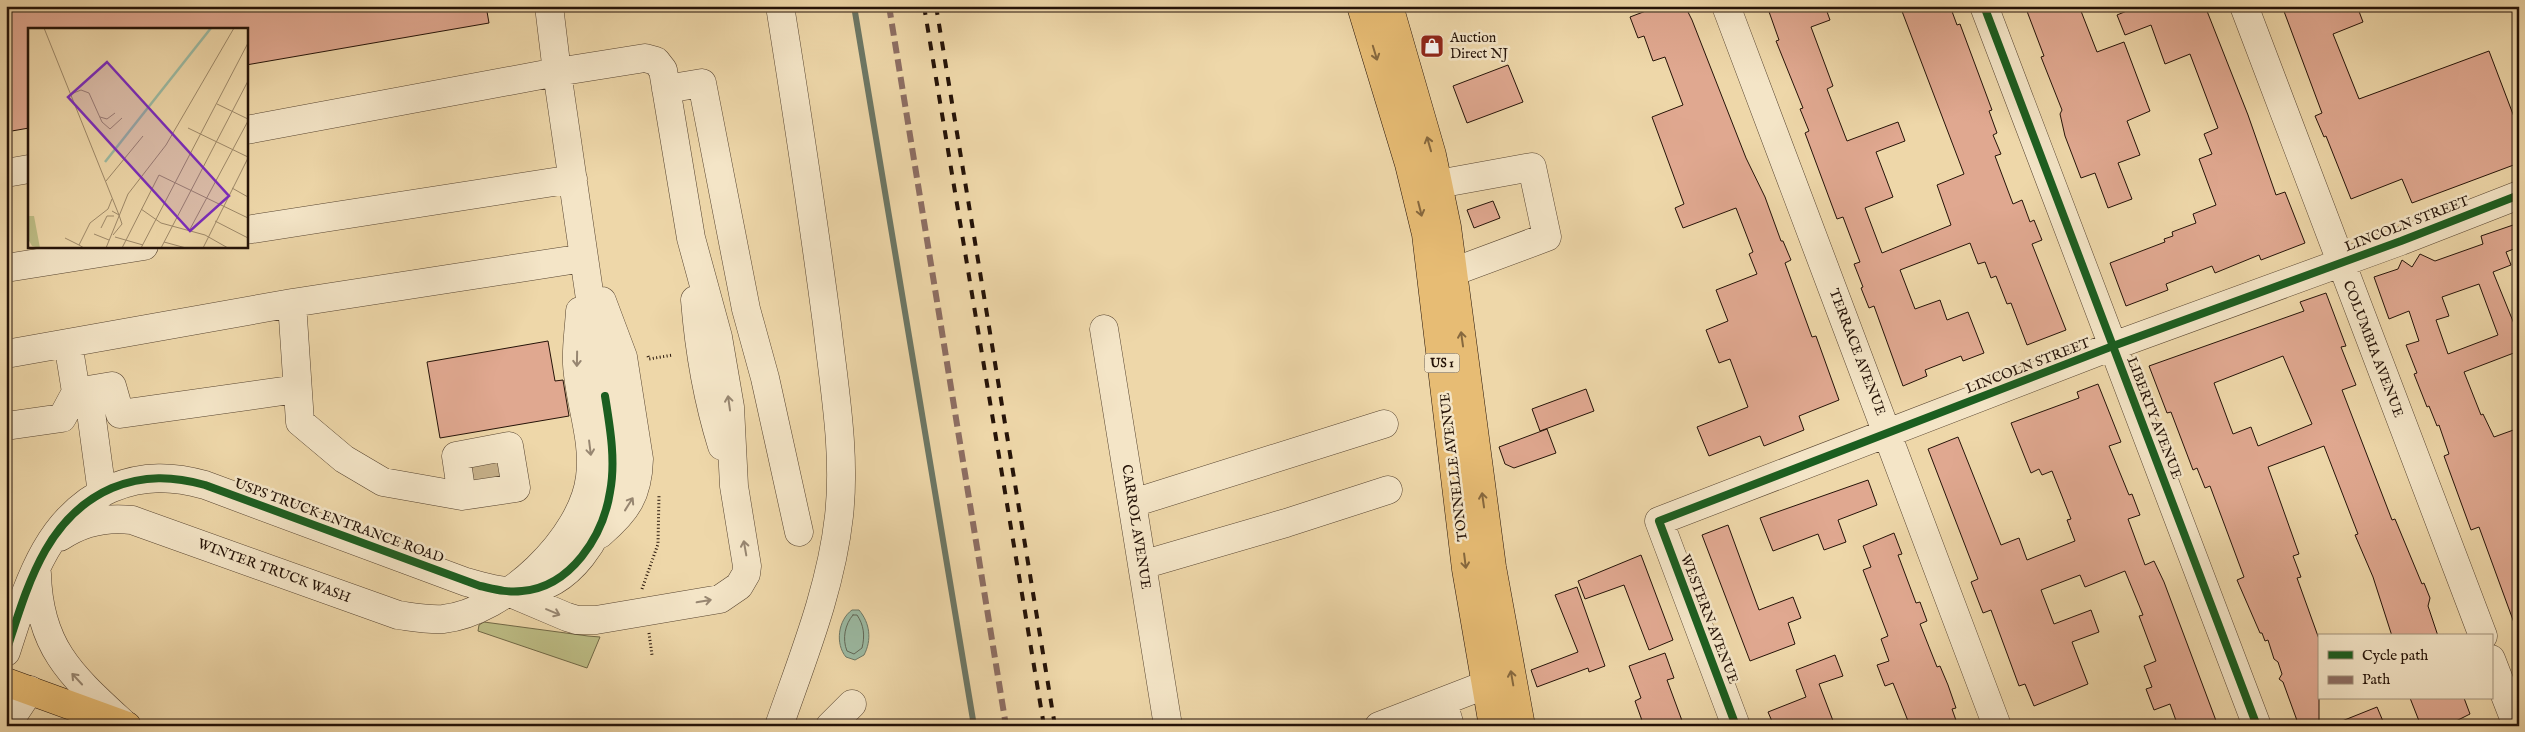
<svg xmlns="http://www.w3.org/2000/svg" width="2525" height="732" viewBox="0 0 2525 732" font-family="'IM FELL English',serif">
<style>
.green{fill:#bdbd85;stroke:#716846}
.water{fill:#9bbaa3;stroke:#6c7765}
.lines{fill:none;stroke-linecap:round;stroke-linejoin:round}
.shore{stroke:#606656;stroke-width:1}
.stream{stroke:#6c7765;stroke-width:6}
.building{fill:#e0a890;stroke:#251308;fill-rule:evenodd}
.minor-tunnel{stroke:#c6b089;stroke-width:28;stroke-dasharray:28 14;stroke-linecap:butt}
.minor-casing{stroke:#574430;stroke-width:29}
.major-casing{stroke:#251308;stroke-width:29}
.highway-casing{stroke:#251308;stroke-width:29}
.path{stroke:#251308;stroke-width:3;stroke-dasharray:1 2.5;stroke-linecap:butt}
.minor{stroke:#f4e5c7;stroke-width:28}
.major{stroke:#e7bc74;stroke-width:28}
.highway{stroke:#e7bc74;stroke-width:28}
.rail{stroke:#251308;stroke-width:4;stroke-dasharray:9 9;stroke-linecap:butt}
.quiet{stroke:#8d6e63;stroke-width:6;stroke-dasharray:12 6;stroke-linecap:butt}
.cycleway-casing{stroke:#f4e5c7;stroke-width:11}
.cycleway{stroke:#1b5e20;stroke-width:8}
.oneway{stroke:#86683e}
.oneway2{stroke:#978671}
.labels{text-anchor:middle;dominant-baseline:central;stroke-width:5;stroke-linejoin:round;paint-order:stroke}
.shield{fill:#f4e5c7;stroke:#635241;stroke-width:1}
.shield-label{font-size:12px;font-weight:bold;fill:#251308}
.poi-label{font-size:14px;fill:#251308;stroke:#f4e5c7;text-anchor:start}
.street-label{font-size:14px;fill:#251308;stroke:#f4e5c7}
.inset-river{fill:none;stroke:#9bbaa3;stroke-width:2.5}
.inset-road{fill:none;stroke:#9e8969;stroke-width:1}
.view{fill:#7b2cbf;fill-opacity:0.15;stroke:#7b2cbf;stroke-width:2.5}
.inset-edge{fill:none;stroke:#251308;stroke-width:2.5}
</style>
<rect width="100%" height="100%" fill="#eed7a9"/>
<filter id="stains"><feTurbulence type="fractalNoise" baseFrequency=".004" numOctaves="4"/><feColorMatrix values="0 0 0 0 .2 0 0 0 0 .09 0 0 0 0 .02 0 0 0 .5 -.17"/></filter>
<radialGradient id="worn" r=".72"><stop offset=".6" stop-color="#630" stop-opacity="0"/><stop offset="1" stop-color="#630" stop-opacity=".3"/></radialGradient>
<!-- green -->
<path class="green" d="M484,622l104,14 12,1 -13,31 -109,-37 1,-6z"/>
<!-- water -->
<path class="water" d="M852,610h7c11,13 13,30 5,45l-9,5 -9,-3c-11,-13 -8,-37 6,-47z"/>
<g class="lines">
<!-- shore -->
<path class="shore" d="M853,615h4c7,10 8,21 5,33l-8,6 -7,-3c-5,-12 -2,-27 6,-36z"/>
<!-- stream -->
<path class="stream" d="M854,6l120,720"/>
</g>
<!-- building -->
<path class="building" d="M6,6h480l3,17 -243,42v-36h-217v99l-23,4z
M1659,6h26l7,14 54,138 19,39 16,44h2l8,19 -6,3 27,74 4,-1 23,64 -40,16 5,14 -40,16 -4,-10 -51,20 -12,-29 51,-20 -18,-48 -11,4 -13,-33 22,-9 -12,-31 41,-16 -8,-20 4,-2 -17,-44 -53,20 -8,-20 9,-4 -32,-87 31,-12 -18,-48 -12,4 -9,-25 -6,2 -8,-21z
M1767,6h58l5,14 -19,7 22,59 -6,3 20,52 51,-19 7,19 -29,11 17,45 -28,11 17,45 69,-28 -14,-40 27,-11 -64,-168h50l7,19 3,-1 32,86 -3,1 8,22 -4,2 8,19 -6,2 18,48 9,-4 8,22 4,-2 8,20 -10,4 34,86 -39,15 -16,-42 -4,1 -11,-28 -5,2 -6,-16 -7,2 -8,-21 -70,27 15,39 25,-9 7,20 21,-8 16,41 -21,8 -2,-5 -36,14 2,6 -24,10 -29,-80 -5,2 -8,-20 2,-1 -9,-23 6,-2 -17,-45 -6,2 -32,-86 4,-2 -9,-22 3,-1 -27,-67 3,-1z
M2025,6h54l18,46 27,-10 26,69 -23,10 13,34 -22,8 14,36 -24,9 -13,-35 -14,5 -16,-42 -5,-22 2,-4 -21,-53 3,-1z
M2139,6h66l43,109 28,80 9,-3 20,51 -44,17 -2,-5 -44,18 -3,-7 -46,18 2,6 -42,16 -16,-43 55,-21 -1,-3 9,-3 -1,-4 24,-9 -3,-9 23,-9 -17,-46 13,-5 -8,-20 14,-6 -28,-74 -25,10 -14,-39 -26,10 -8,-20z
M2282,6h75l6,16 -30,12 26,65 130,-48 30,79v33l-107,40 -10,-24 -51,20 -25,-63 -2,1 -9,-21 7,-3z
M1508,65l15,37 -56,21 -14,-37z
M1493,201l7,17 -26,10 -7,-18z
M2519,223v24l-13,5 5,13 -18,7 26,64v15l-55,21 17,43 2,-1 11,23 25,-9v202l-2,1 -38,-104 -8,3 -27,-74 5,-2 -10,-29 -2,1 -8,-20 -2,1 -13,-33 3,-1 -11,-28 13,-4 -10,-30 -20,8 -15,-42 24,-8 4,-9 10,7 8,-13 15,7 48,-17 -2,-8zM2479,284l19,51 -50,19 -12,-34 13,-4 -7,-19z
M2326,293l20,53 -5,1 15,38 -14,5 50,130 3,-1 27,65 2,-1 6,15 -2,8 10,30h-46l-19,-59 -18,-42 3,-1 -34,-88 -56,21 31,87 -6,2 8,21 -4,1 22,61v87h-20l-16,-44 -4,-3 3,-5 -4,-12 -4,-3 -6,-19 -3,1 -3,-8h-2l-23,-53 7,-3 -34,-91 -5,2 -8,-20 -4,2 -22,-58 -4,1 -18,-47 155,-55 -4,-9zM2283,356l29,68 -54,22 -7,-19 -18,7 -19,-51z
M548,341l7,40 8,-1 6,36 -129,22 -13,-76z
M2098,384l23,58 -12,4 20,49 3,-1 8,21 -12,4 17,46 9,-4 10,21 54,144h-40l-8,-22 -16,6 -8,-21 6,-2 -8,-21 12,-5 -17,-45 4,-1 -18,-44 -40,16 -5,-12 -39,15 13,34 37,-14 8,22 -27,10 16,42 -54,22 -9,-22 -6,2 -28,-76 -8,3 -12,-31 7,-3 -50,-130 30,-12 43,108 18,-7 8,22 48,-19 -8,-21 4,-1 -19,-48 -10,4 -3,-6 -8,4 -20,-50 68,-25 -2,-6z
M1586,389l8,22 -54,20 -8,-22z
M1547,429l9,24 -42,15 -9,-4 -6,-17z
M1868,480l9,25 -39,15 8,22 -22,8 -6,-16 -45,17 -13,-33z
M1728,525l31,85 34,-13 8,21 -13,5 7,21 -45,17 -48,-126z
M1894,533l8,21 -4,1 18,48 4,-1 7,19 -7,3 17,43 3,-1 8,19 8,23 -4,1 6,17h-48l-17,-43 -8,3 -8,-21 12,-4 -8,-22 7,-3 -25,-66 8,-3 -8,-21z
M1641,555l32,85 -24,10 -25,-65 -39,14 -7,-18z
M1577,587l28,79 -16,6 -1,-4 -51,19 -6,-17 47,-18 -23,-57z
M1665,653l9,25 -7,2 17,46h-40l-9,-25 6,-3 -12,-32z
M1835,655l8,21 -24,8 16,42h-61l-6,-14 38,-15 -10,-27z
M2410,698h54l6,16 -20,10 -29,2z
M2377,707l8,19h-53v-1z"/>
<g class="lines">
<!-- minor-tunnel -->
<path class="minor-tunnel" d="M473,478l34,-5"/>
<!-- minor casing -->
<g class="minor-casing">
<path id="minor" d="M1726,6l271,720
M1984,6l273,720
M2244,6l239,630
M666,89l36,-6 44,226 19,69 34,154
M6,173l23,-4
M1438,184l94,-17 15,70 -94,35
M246,230l327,-51
M6,268l138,-22
M695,300c4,50 12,98 27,146
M292,303l8,119 44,37 39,23 79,14 54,-8 -7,-42 -53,10 6,40
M1104,329l64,397
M68,343l8,49
M6,354l286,-51 292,-45
M88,390l14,103
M6,426l56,-8 14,-26 36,-6 8,28 177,-25
M1133,503l251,-79
M600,534c27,-23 38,-39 39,-75l-16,-102 -21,-56
M60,537c22,-15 46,-20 72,-17l266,95c15,2 30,5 45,4 62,-7 140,-81 147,-142 5,-38 -11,-75 -13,-113 -1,-17 2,-35 3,-53
M1142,565l144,-42 102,-33
M37,574c2,75 36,103 88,151
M508,592l59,25 10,3h19l124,-21 19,-13 7,-12 1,-8 -13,-80 -4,-79 -12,-70 -27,-99 -28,-168 -7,-9 -11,-3 -88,14 -8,-66
M6,652c21,-64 39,-135 106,-164 32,-13 61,-12 93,-3l261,97c19,5 37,11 57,9 48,-5 79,-55 87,-99 3,-16 1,-33 1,-49l-54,-371 -311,58
M2491,659l26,67
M1443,702l7,24
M6,726l24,-36
M779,726c24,-69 52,-137 60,-210 7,-64 -5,-129 -12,-192 -14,-106 -30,-212 -47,-318
M830,726l22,-22
M1379,726l106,-41
M1736,726l-77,-205 454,-175 288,-105 118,-46"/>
</g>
<!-- major casing -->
<g class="major-casing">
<path id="major" d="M6,682l121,44"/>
</g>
<!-- highway casing -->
<g class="highway-casing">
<path id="highway" d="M1361,6l48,158 17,70 40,335 27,157
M1389,6l43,149 15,72 45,340 29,159"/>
</g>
<!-- path -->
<path class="path" d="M648,356l1,3 24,-4
M642,589l16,-45 1,-49
M649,633l3,22"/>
<!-- minor -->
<use href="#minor" class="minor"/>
<!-- major -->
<use href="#major" class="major"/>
<!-- highway -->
<use href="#highway" class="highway"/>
<!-- rail -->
<path class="rail" d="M924,6l120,720
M936,6l119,720"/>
<!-- quiet -->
<path class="quiet" d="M889,6l117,720"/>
<!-- cycleway casing -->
<g class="cycleway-casing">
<path id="cycleway" d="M1984,6l273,720
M6,652c21,-64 39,-135 106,-164 32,-13 61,-12 93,-3l275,101c14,3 27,7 42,5 49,-4 81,-55 88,-99 6,-31 0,-65 -5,-96
M1736,726l-77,-205 454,-175 288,-105 118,-46"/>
</g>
<!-- cycleway -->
<use href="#cycleway" class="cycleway"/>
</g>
<!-- one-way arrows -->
<defs><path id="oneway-shaft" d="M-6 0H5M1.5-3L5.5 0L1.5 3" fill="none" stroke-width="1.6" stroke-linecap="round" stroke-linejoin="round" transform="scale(1.25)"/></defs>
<g class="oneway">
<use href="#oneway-shaft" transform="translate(1375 53) rotate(73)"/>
<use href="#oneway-shaft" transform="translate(1429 144) rotate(-106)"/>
<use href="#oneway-shaft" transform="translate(1420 209) rotate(76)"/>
<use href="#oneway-shaft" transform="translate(1462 339) rotate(-98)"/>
<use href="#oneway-shaft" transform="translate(1483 500) rotate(-98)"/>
<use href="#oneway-shaft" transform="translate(1465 561) rotate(83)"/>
<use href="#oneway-shaft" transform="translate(1512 678) rotate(-100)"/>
</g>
<g class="oneway2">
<use href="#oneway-shaft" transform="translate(577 359) rotate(91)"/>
<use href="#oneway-shaft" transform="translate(729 403) rotate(-98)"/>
<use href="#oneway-shaft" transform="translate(590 448) rotate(83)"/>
<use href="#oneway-shaft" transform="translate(629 504) rotate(-58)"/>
<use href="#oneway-shaft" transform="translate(745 548) rotate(-100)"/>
<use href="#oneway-shaft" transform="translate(704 601) rotate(-10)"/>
<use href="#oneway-shaft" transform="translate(553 612) rotate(23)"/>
<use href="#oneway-shaft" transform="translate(77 679) rotate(-133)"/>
</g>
<!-- icons -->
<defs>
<g id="shop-square" transform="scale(1.25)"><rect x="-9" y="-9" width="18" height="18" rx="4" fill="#8f2418" stroke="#f4e5c7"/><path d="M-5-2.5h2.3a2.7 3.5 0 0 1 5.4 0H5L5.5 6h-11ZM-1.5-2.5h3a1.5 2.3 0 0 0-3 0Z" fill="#fff"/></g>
</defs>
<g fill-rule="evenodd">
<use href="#shop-square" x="1432" y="46"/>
</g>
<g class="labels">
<!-- shield labels -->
<rect class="shield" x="1424.5" y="353.5" width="35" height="19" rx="4"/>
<g class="shield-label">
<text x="1442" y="363">US 1</text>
</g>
<!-- poi labels -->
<g class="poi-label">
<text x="1450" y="38">Auction<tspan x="1450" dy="16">Direct NJ</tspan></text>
</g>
<!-- street labels -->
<g class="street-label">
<text transform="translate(2407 224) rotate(-21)">LINCOLN STREET</text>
<text transform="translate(2373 349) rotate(69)">COLUMBIA AVENUE</text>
<text transform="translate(1857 352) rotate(69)">TERRACE AVENUE</text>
<text transform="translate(2028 366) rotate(-21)">LINCOLN STREET</text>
<text transform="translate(2154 418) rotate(69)">LIBERTY AVENUE</text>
<text transform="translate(1454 467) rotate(-97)">TONNELLE AVENUE</text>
<text transform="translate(339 521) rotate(20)">USPS TRUCK ENTRANCE ROAD</text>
<text transform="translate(1136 527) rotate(81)">CARROL AVENUE</text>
<text transform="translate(274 571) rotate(20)">WINTER TRUCK WASH</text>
<text transform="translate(1709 619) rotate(69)">WESTERN AVENUE</text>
</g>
</g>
<!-- overview -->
<g transform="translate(28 28)">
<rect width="220" height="220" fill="#eed7a9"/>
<path d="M0,184l1,4h5l6,32 -8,-2 -4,-7z" fill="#bdbd85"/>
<path class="inset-river" d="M77,134l106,-134"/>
<path class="inset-road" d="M16,0l75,187M43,66l10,-4 8,3 13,29 8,7 12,-11M189,76l31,15M72,89l7,2 8,-6M160,100l60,29M78,153l37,-45M204,160l16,9M113,181l20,14 44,12 23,13M84,183l7,4 3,9 -9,11M187,193l33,17M73,200l6,-12h7M161,203l59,-110M66,206l15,6M87,209l28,8M37,210l14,7M136,214l22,6M56,220l-5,-3 11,-22 18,-14 4,-10M78,220l22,-54 38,-49 68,-117M94,220l37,-73 89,43M113,220l107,-205M133,220l87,-167M175,220l45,-90"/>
<path class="view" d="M79,34l122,134 -39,35 -122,-134z"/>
<rect width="220" height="220" class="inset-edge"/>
</g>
<!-- margin -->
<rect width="2525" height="732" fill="none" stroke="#eed7a9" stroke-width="25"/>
<rect x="8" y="8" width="2510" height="717" fill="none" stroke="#251308" stroke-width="2.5"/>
<rect x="12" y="12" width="2500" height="707" fill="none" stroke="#251308"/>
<!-- legend -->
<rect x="2318" y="634" width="175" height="65" fill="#f4e5c7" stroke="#a1917b"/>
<rect x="2328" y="651" width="25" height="8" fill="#1b5e20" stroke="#a1917b"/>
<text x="2362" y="660" font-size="15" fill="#251308">Cycle path</text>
<rect x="2328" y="676" width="25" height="8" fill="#8d6e63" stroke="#a1917b"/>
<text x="2362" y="684" font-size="15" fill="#251308">Path</text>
<rect width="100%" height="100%" filter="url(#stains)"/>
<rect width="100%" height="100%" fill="url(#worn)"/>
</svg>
